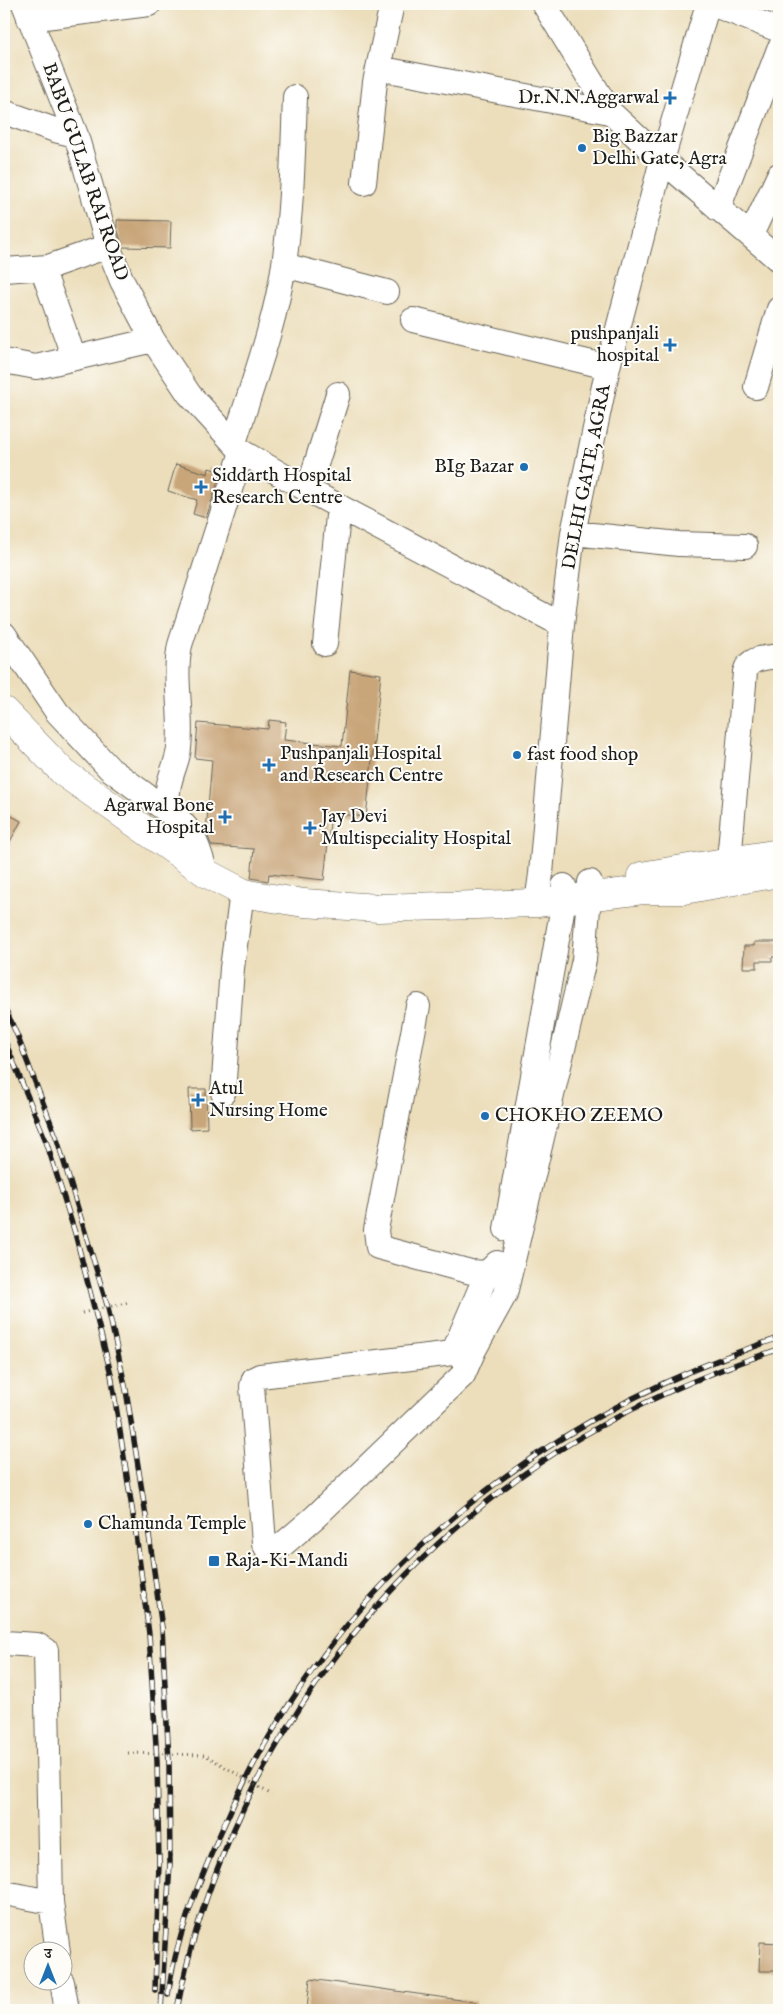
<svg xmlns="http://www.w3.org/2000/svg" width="783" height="2014" viewBox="0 0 783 2014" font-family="'IM FELL English','Noto Serif Devanagari',serif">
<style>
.building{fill:#c9a67a}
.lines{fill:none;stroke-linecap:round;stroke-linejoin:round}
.minor-casing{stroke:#656054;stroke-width:26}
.major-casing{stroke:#656054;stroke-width:29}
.minor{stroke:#fff;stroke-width:24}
.major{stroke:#fff;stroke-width:28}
.rail-casing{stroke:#1c1c1c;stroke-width:5.5}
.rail{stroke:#fdfcf7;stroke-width:4;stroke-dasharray:11;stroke-linecap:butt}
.path-bridge{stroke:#656054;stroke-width:3;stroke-dasharray:1 4;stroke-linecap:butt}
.poi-dot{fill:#1f6fb2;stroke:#fdfcf7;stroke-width:2}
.labels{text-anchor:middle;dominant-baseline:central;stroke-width:4;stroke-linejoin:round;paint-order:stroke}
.poi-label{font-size:19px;fill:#1c1c1c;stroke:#fdfcf7;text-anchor:start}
.street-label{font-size:19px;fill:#1c1c1c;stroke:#fdfcf7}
</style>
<rect width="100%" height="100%" fill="#fdfcf7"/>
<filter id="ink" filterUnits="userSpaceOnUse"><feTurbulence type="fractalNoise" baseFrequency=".02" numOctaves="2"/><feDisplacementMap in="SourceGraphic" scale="10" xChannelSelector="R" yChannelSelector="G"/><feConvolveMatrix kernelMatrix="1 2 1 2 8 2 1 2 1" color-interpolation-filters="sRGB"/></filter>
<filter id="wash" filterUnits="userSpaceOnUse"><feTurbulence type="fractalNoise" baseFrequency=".0096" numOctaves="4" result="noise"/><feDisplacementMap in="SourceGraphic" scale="20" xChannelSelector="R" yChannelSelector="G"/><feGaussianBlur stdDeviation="1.12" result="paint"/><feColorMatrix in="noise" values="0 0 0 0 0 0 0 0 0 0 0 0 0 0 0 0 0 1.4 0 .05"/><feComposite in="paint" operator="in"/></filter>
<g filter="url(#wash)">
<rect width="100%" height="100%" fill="#ecdebb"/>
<g id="blocks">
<!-- building -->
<path class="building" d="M117,220l54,1 -1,27 -47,-1 -6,-19z
M176,464l32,10 1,-6 12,4 -15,46 -13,-4 4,-14 -29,-9z
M350,670l31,4 -15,143 -35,-4 -7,67 -55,-6 -1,7 -17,-3 3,-29 -42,-3 -6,-14 6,-72 -17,-2 3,-35 70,6 1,-9 17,2 -2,18 58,6z
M4,812l17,9 -17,32z
M754,942h25v15h-7v4h-15v7h-14l1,-22h10z
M189,1089h17l1,39 -17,1z
M760,1942l19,1v28h-20z
M310,1979l165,23v8h-168z"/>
</g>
</g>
<g filter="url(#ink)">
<use href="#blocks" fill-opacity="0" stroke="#656054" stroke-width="1"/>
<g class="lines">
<!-- minor casing -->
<g class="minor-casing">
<path id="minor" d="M24,4l52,131 32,111 14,35 31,59 36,54 53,58 66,38 254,135
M544,4l66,108 52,48 117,100
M712,4l67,26
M29,19l120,-15
M378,68l232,44
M4,112l51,18 21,5
M364,183l11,-101 17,-78
M718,209l61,-160
M751,235l28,-60
M284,265l103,27
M42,268l32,90
M4,270l44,-3 60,-21
M413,320l195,47
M4,361l32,6 117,-27
M756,387l23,-78
M234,443c18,-58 41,-118 50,-179 8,-55 9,-111 11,-167
M308,490l30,-96
M573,533l106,11 66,2
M4,634l53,78 53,57 67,49
M325,644l14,-138
M206,873c-4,-12 -7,-25 -13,-36 -7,-12 -19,-20 -24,-34 -6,-16 9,-39 10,-55 4,-35 -6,-69 1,-103l62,-193
M731,880l-2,-18 16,-190c4,-15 21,-14 34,-16
M537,903l4,-29 21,-249 11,-92 35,-166 54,-207 46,-156
M418,1006l-42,224 2,17 93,25 16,1 10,-10
M223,1093l9,-125 10,-76
M506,1229l58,-329v-14
M487,1273l-34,80 -193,23 -6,3 -2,7 12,157 3,6h8l6,-3 34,-29 148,-142 11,-25 31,-56 79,-334 6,-78
M4,1643l33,2 9,5 5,252 7,50
M4,1893l47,9
M62,1982l5,28"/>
</g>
<!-- major casing -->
<g class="major-casing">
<path id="major" d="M4,711l60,62 142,100 36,19 12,3 50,8 74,5 159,-5 106,-13h41l95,-17
M641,876l138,-23"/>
</g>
<!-- minor -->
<use href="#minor" class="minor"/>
<!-- major -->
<use href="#major" class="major"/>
<!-- rail casing -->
<g class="rail-casing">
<path id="rail" d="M4,1006l13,29 40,104 51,169 18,82 23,145 13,93 7,134 1,101 -9,147
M4,1039l42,102 29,92 36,141 25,160 13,100 8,127 2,102 -4,127
M168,1995c7,-55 30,-111 52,-161 106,-246 308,-414 559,-496
M177,2010c44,-235 198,-452 404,-573 63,-37 129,-65 198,-88"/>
</g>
<!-- rail -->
<use href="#rail" class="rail"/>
<!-- path-bridge -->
<path class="path-bridge" d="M82,1313l48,-11
M128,1753l77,2 67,40"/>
</g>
</g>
<!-- markers -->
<g class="poi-dot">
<path d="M667.5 90.5h5v5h5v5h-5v5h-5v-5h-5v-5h5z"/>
<circle cx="582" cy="148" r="5"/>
<path d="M667.5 337.5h5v5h5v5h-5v5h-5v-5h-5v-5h5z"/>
<circle cx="524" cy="467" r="5"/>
<path d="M198.5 479.5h5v5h5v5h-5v5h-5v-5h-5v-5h5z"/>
<circle cx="517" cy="755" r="5"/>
<path d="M266.5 757.5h5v5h5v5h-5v5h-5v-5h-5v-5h5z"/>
<path d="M222.5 809.5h5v5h5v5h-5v5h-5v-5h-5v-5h5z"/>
<path d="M307.5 820.5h5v5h5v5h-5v5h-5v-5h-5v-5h5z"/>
<path d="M195.5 1092.5h5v5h5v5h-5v5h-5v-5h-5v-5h5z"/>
<circle cx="485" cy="1116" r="5"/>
<circle cx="88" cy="1524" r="5"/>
<rect x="208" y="1555" width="12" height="12" rx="2.5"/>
</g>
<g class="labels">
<!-- poi labels -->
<g class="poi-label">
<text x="659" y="98" text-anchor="end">Dr.N.N.Aggarwal</text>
<text x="592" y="137">Big Bazzar<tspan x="592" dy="22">Delhi Gate, Agra</tspan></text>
<text x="659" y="334" text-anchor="end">pushpanjali<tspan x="659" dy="22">hospital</tspan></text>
<text x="514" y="467" text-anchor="end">BIg Bazar</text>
<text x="212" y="476">Siddarth Hospital<tspan x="212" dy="22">Research Centre</tspan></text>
<text x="280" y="754">Pushpanjali Hospital<tspan x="280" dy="22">and Research Centre</tspan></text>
<text x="527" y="755">fast food shop</text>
<text x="214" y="806" text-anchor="end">Agarwal Bone<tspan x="214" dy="22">Hospital</tspan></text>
<text x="321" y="817">Jay Devi<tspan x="321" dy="22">Multispeciality Hospital</tspan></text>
<text x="209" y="1089">Atul<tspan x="209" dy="22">Nursing Home</tspan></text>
<text x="495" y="1116">CHOKHO ZEEMO</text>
<text x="98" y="1524">Chamunda Temple</text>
<text x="225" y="1561">Raja-Ki-Mandi</text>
</g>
<!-- street labels -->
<g class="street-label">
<text transform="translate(85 172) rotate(71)">BABU GULAB RAI ROAD</text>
<text transform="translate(587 477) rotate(-79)">DELHI GATE, AGRA</text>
</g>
</g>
<!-- margin -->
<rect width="783" height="2014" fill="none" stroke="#fdfcf7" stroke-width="20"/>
<!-- north arrow -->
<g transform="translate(48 1966)"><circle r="24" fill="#fdfcf7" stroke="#a3a29f"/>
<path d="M0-4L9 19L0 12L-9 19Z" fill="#1f6fb2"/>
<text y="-8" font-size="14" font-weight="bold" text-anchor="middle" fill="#1c1c1c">उ</text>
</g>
</svg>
